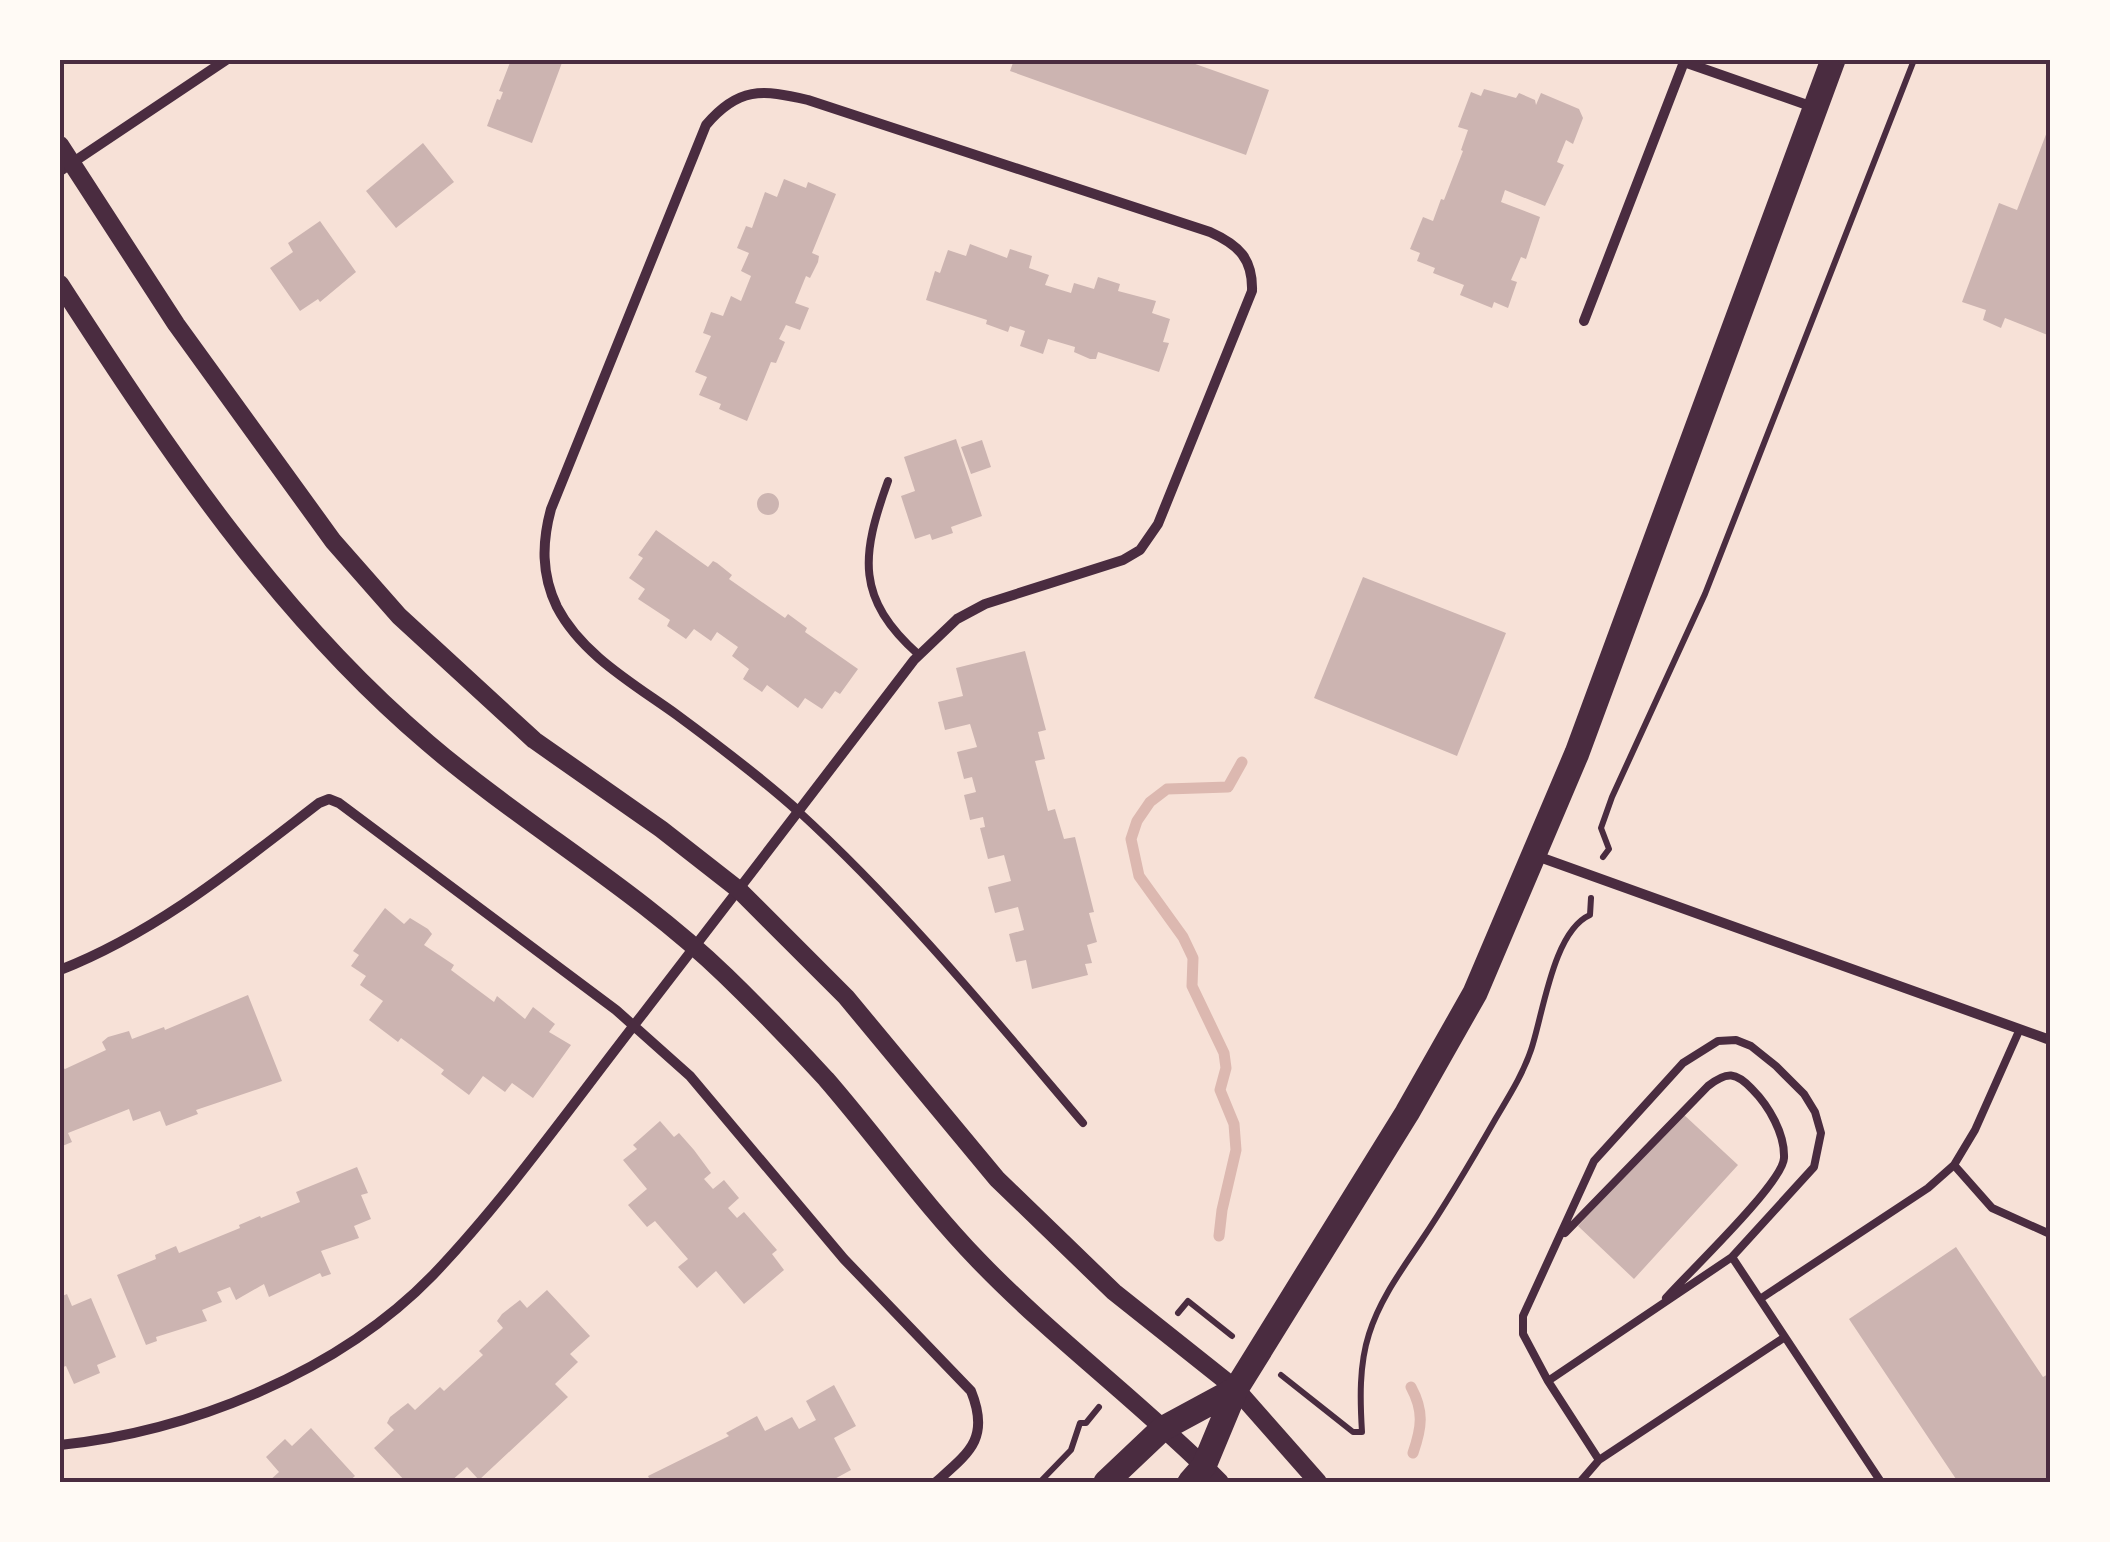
<svg xmlns="http://www.w3.org/2000/svg" width="2110" height="1542" viewBox="0 0 2110 1542" font-family="'IBM Plex Sans',sans-serif">
<style>
.lines{fill:none;stroke-linecap:round;stroke-linejoin:round}
.stream{stroke:#dcb8b0;stroke-width:11}
.building{fill:#ccb4b1}
.path{stroke:#4a2c40;stroke-width:6}
.service{stroke:#4a2c40;stroke-width:8}
.minor{stroke:#4a2c40;stroke-width:10}
.tertiary{stroke:#4a2c40;stroke-width:18}
.primary{stroke:#4a2c40;stroke-width:25}
.neatline{fill:none;stroke:#4a2c40;stroke-width:4}
</style>
<rect width="100%" height="100%" fill="#f7e1d7"/>
<g class="lines">
<!-- stream -->
<path class="stream" d="M1219,1236l3,-26 14,-60 -2,-26 -14,-34 6,-22 -2,-15 -32,-67 1,-28 -10,-21 -44,-61 -8,-37 6,-18 13,-19 17,-13 61,-2 14,-25
M1411,1387c13,24 11,40 2,66"/>
</g>
<!-- building -->
<path class="building" d="M511,60h52l-31,83 -45,-17 10,-27 3,1 3,-8 -4,-1z
M1014,60h170l85,30 -23,65 -236,-84z
M1484,89l32,9 3,-5 16,7 1,5 5,-12 38,16 4,9 -10,26 -7,-4 -9,22 7,3 -19,41 -40,-16 -4,12 39,15 -14,42 -5,-2 -10,23 6,2 -9,26 -14,-6 -2,6 -32,-13 4,-10 -31,-12 2,-5 -18,-7 3,-8 -10,-4 13,-32 10,4 8,-22 3,1 19,-49 -2,-1 7,-20 -10,-3 13,-35 10,4z
M2050,124v212l-45,-18 -4,10 -18,-8 3,-10 -24,-8 37,-99 18,7z
M423,143l31,39 -58,46 -30,-37z
M784,179l22,9 2,-6 28,12 -24,59 7,3 -1,6 -8,16 -4,-2 -11,27 14,5 -9,22 -14,-5 -7,14 6,3 -9,21 -5,-1 -24,59 -28,-12 2,-5 -22,-9 8,-18 -12,-5 16,-36 -8,-3 8,-21 12,4 8,-20 10,5 10,-25 -10,-5 8,-18 -12,-5 9,-22 6,2 13,-36 12,5z
M320,221l36,51 -36,30 -2,-3 -18,12 -30,-43 23,-16 -5,-9z
M970,244l37,14 3,-9 22,7 -3,12 20,7 -4,10 26,8 3,-10 20,6 4,-12 22,7 -2,7 38,10 -4,12 18,6 -7,23 6,1 -10,29 -61,-20 -2,7h-6l-16,-7 1,-5 -27,-8 -5,15 -23,-8 5,-15 -15,-5 -2,6 -22,-8 1,-4 -61,-20 9,-29 5,2 8,-23 18,6z
M956,439l26,77 -31,11 2,6 -21,7 -2,-6 -15,5 -14,-43 14,-5 -11,-34z
M982,440l9,27 -20,7 -10,-27z
M757 504a11 11 0 1 1 22 0a11 11 0 1 1-22 0Z
M656,530l52,37 5,-6 4,2 15,12 -3,4 56,39 3,-4 19,14 -2,4 53,37 -18,25 -5,-3 -13,18 -17,-11 -7,10 -31,-23 -5,7 -19,-13 6,-10 -17,-13 6,-9 -21,-15 -6,9 -17,-12 -8,10 -19,-13 3,-6 -32,-21 7,-10 -16,-11 14,-20 -5,-3z
M1363,577l143,56 -49,123 -143,-58z
M1025,651l21,79 -8,2 7,27 -10,2 13,50 7,-2 9,30 11,-2 19,75 -5,1 8,29 -10,3 5,18 -7,1 3,11 -56,14 -6,-29 -10,2 -7,-28 15,-4 -6,-23 -23,6 -7,-26 23,-6 -7,-26 -16,4 -8,-31 5,-1 -2,-10 -13,3 -6,-25 12,-3 -4,-15 -8,2 -7,-27 20,-5 -7,-23 -25,6 -7,-28 25,-6 -7,-28z
M385,908l19,16 6,-6 18,11 4,5 -8,11 30,20 -3,5 43,32 3,-6 28,23 8,-12 22,17 -6,8 22,13 -38,53 -21,-15 -7,9 -22,-16 -14,19 -28,-21 3,-4 -43,-32 -3,4 -29,-22 14,-19 -23,-16 6,-9 -15,-10 8,-11 -6,-4z
M248,995l34,86 -86,29 2,4 -32,12 -6,-15 -27,10 -4,-12 -61,24 4,9 -12,5v-81l5,3 41,-19 -4,-8 6,-5 21,-6 3,8 32,-12 1,3z
M1682,1113l56,52 -104,114 -56,-53z
M660,1121l14,16 5,-4 15,17 17,23 -7,6 9,10 11,-9 15,18 -11,10 9,10 7,-6 33,38 -5,4 12,16 -40,34 -28,-33 -19,17 -19,-21 10,-8 -33,-38 -8,6 -19,-22 19,-16 -24,-29 14,-11 -4,-4z
M357,1167l11,26 -7,2 10,24 -17,7 5,12 -38,13 10,23 -9,3 -2,-4 -51,24 -5,-13 -28,16 -6,-13 -13,5 5,10 -20,8 5,11 -51,16 1,4 -11,4 -29,-70 39,-16 -1,-4 21,-9 3,7 61,-25 -1,-3 21,-9 1,2 39,-16 -4,-10z
M1956,1247l87,130 7,-4v109h-92l-109,-163z
M547,1290l43,46 -20,18 8,8 -23,22 13,13 -89,83 -12,-13 -17,15h-9l-3,-4 -5,4h-27l-32,-34 20,-18 -7,-7 3,-6 18,-14 7,7 25,-23 4,4 39,-36 -4,-4 24,-23 -6,-7 5,-7 18,-14 7,8z
M67,1294l5,12 19,-8 25,59 -19,8 3,8 -26,11 -8,-18 -6,2v-71z
M834,1385l22,41 -22,12 17,32 -22,12h-178l-3,-6 81,-40 -3,-3 31,-17 8,15 27,-14 7,12 17,-9 -10,-19z
M311,1428l44,48 -7,6h-80l11,-10 -13,-15 19,-18 7,7z"/>
<g class="lines">
<!-- path -->
<path class="path" d="M1603,857l6,-8 -8,-21 11,-31 93,-203 209,-534
M1178,1313l10,-12 44,35
M1281,1375l72,57h9c-2,-32 -3,-67 7,-98 11,-35 32,-63 52,-93 27,-40 51,-81 75,-123 13,-22 27,-44 35,-68 12,-35 22,-119 59,-135l1,-17
M1040,1482l31,-32 9,-27h6l13,-16"/>
<!-- service -->
<path class="service" d="M888,481c-27,75 -33,117 31,174
M798,811c104,95 194,205 285,312
M1954,1165l38,43 58,26
M1565,1233l143,-147c19,-15 28,-14 44,3 17,17 33,45 32,69 -1,25 -97,116 -118,140
M1732,1257l149,225
M1760,1299l168,-111 26,-23 21,-35 44,-99
M1548,1381l-25,-47v-18l71,-155 89,-98 35,-22 18,-1 15,6 25,20 28,28 11,18 6,21 -7,34 -82,90 -184,124 51,79
M1580,1482l19,-22 186,-123"/>
<!-- minor -->
<path class="minor" d="M60,171l166,-111
M1584,321l100,-259 129,45
M1534,855l516,185
M60,970c97,-38 177,-104 259,-167l10,-4 10,4 277,207 74,66 154,183 127,132c19,47 -1,61 -35,91
M60,1445c132,-14 279,-73 373,-170 76,-80 141,-173 209,-260 91,-118 182,-237 272,-355l43,-41 28,-15 138,-44 17,-10 18,-26 94,-233c1,-32 -13,-46 -42,-59l-402,-132c-46,-11 -70,-13 -102,25l-155,384c-9,33 -10,65 6,98 25,48 77,77 120,108 42,31 82,61 121,96"/>
<!-- tertiary -->
<path class="tertiary" d="M60,145l116,179 157,217 66,75 135,124 127,89 78,61 107,107 151,182 117,113 122,97 82,93
M60,284c106,164 217,331 368,459 96,82 207,145 298,233 34,33 68,68 100,103 52,60 97,124 152,181 76,79 165,144 242,222"/>
<!-- primary -->
<path class="primary" d="M1106,1482l56,-53 74,-40
M1190,1482l14,-16 32,-77 171,-276 68,-120 102,-240 256,-693"/>
</g>
<!-- border -->
<rect width="2110" height="1542" fill="none" stroke="#fffaf5" stroke-width="125"/>
<rect x="62" y="62" width="1986" height="1418" class="neatline"/>
</svg>
